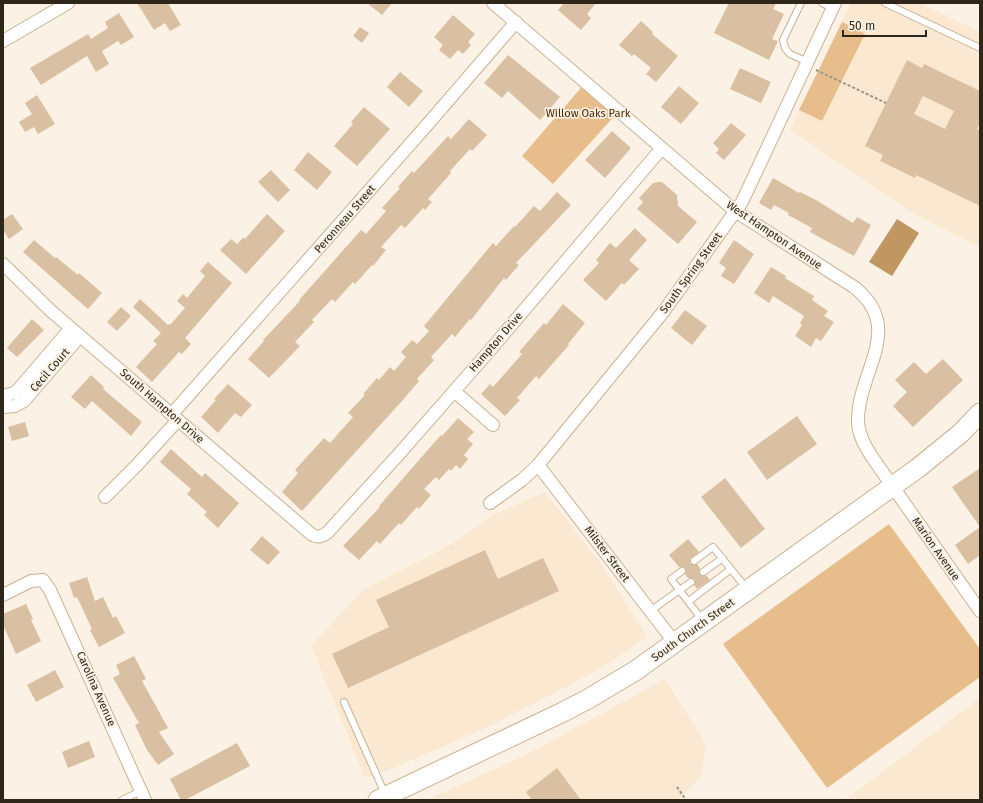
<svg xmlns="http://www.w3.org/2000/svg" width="983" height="803" viewBox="0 0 983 803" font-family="'Fira Sans',sans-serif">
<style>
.built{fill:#fae8d1}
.green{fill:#e7be8b}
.water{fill:#c09763}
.building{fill:#d9c0a2;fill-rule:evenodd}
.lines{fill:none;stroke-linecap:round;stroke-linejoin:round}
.service-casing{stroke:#cab193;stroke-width:8}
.minor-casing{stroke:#cab193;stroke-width:14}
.primary-casing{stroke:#cab193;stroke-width:21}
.path{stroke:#9d9487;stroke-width:2;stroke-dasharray:3 2;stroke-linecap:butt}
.service{stroke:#fff;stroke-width:6}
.minor{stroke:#fff;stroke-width:12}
.primary{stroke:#fff;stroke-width:19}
.labels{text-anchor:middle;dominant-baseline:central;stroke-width:3.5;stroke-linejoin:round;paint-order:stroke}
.park-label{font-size:11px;fill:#452900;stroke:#fbf1e4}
.street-label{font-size:11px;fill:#2f261a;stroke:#fbf1e4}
</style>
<rect width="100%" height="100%" fill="#fbf1e4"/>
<!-- built -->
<path class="built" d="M851,3h69l60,29v215l-71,-36 -119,-81z
M545,492l57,73 45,71 -21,16 -43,26 -91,47 -96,42 -31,11 -54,-132 51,-55 90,-47 40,-28z
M665,679l41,65 -4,31 -24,25h-252l100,-45z
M980,698v102h-135z"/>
<!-- green -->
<path class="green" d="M842,22l23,12 -43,87 -23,-11z
M586,82l33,29 -66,73 -31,-28z
M889,524l91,125v28l-153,111 -104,-144z"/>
<!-- water -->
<path class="water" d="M897,219l22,14 -27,43 -23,-14z"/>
<!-- building -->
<path class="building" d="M137,3h31l13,22 -11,6 -5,-8 -11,7z
M367,3h25l-10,12z
M564,3h32l-9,11 4,4 -10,12 -23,-20z
M729,3h47l-3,6 11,5 -12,25 6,2 -9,19 -55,-27z
M119,13l15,24 -13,8 -3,-4 -16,10 7,13 -13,8 -9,-16 -46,29 -11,-17 58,-34 3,5 17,-11 -3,-6z
M453,15l22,19 -7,8 3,3 -8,9 -5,-4 -8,9 -11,-9 4,-5 -9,-8z
M641,21l12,11 -1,2 26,22 -22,26 -10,-8 5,-6 -17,-14 -2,2 -13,-11z
M360,27l9,6 -7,10 -9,-7z
M508,55l52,42 -20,23 -32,-29 -6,7 -18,-15z
M907,60l15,8 2,-4 56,27v32l-3,6 3,2v75l-64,-31 -1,3 -35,-17 3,-6 -18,-9zM923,96l31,15 -9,18 -31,-15z
M740,68l31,14 -10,21 -31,-14z
M400,72l23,19 -14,16 -22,-20z
M679,86l20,17 -18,21 -20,-17z
M37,95l18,29 -17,10 -4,-7 -9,5 -6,-10 13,-8 -7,-11z
M364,107l26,22 -33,37 -23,-20 19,-22 -2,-2z
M469,119l18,16 -15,16 -2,-2 -20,22 1,2 -23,26 4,3 -7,8 -2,-2 -18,20 -4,-3 -20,22 5,3 -13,16 -1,-1 -17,19 -2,-2 -18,20 -3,-3 -20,21 2,2 -19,20 5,4 -31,32 -21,-19 16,-18 -1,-1 37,-39 -1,-1 62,-70 5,4 20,-23 -4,-3 18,-20 -2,-1 14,-16 2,2 34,-37 3,3z
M731,123l15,12 -22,25 -8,-7 3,-4 -6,-6z
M612,131l19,17 -26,30 -20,-18z
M308,152l24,20 -15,18 -23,-20z
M271,170l19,20 -12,12 -20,-20z
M773,178l26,15 1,-1 16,8 37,23 4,-6 14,8 -17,31 -44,-24 2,-4 -24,-13 1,-2 -15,-8 -3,5 -12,-7z
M658,182h4l15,13 1,11 19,16 -19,22 -41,-35 6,-7 -4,-4 14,-15z
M557,192l14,13 -55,58 3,2 -13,15 -2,-2 -33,42 -1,-1 -15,18 -3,-3 -21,23 3,3 -17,19 2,2 -17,20 -100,110 -20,-19 16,-19 -3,-3 29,-32 6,5 23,-26 -5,-4 17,-18 -2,-1 14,-16 2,2 11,-13 4,4 12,-14 -5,-5 11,-12 5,4 12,-13 -5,-5 69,-83 3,3 18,-20 1,1 19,-21 6,5z
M12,214l11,15 -14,10 -6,-9v-10z
M267,214l18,17 -39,43 -26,-24 11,-11 6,5 7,-7 1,2z
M635,228l12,12 -18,20 10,9 -15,16 -2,-2 -16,18 -23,-21 16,-17 -3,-3 14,-17 6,5z
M34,240l21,18 1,-1 22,18 1,-2 23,20 -14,16 -65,-57z
M734,240l20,14 -20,30 -13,-8 5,-8 -7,-5z
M208,262l24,21 -47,55 6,6 -9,10 -3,-2 -27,30 -16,-15 21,-23 -4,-3 8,-8 -28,-26 7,-8 28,26 1,-1 1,1 15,-17 -8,-7 6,-7 4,4 18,-22 -5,-5z
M771,267l15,9 -1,2 29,18 -2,4 16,11 -4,5 10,6 -13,19 -5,-3 -5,9 -16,-11 7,-11 -2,-2 4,-7 -31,-20 -4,7 -15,-10z
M563,304l22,19 -17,21 1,1 -30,34 -3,-3 -19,22 3,2 -15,16 -24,-22 9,-10 3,3 29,-33 -3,-2 25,-29 2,2z
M121,307l10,9 -14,15 -10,-9z
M685,310l22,16 -15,19 -21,-17z
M32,319l12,11 -27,27 -10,-9z
M943,359l20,21 -50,47 -20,-21 14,-14 -12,-12 19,-18 12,12z
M91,375l13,12 -1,2 39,33 -11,14 -39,-35 -7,8 -14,-12z
M228,384l24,21 -11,12 -6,-4 -17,20 -17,-16 15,-17 -2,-1z
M797,416l20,28 -50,36 -20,-28z
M458,418l16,14 -7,7 6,5 -9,11 4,4 -8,10 -4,-4 -5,6 -2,-2 -10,11 -3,-3 -12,12 7,6 -12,14 -2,-2 -16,18 -2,-2 -19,21 -3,-3 -18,19 -16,-14 37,-39 -1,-1 54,-62 8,-9 1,1z
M25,422l4,14 -17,5 -4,-14z
M171,449l31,28 3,-4 34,30 -21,25 -14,-13 3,-3 -20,-18 4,-5 -31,-27z
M980,468v87l-12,9 -13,-19 25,-18 -28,-40z
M725,478l40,51 -24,19 -40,-51z
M262,536l18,16 -12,13 -18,-15z
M688,539l11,13 -9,7v4l3,2 4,-1 3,4 -1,4 1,3 3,1 3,-1 4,5 -13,9 -3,-4 1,-3 -1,-3 -3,-1h-3l-3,-4 1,-3 -1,-3 -3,-1h-3l-10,-12z
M485,550l13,29 45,-21 16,33 -211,97 -16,-34 57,-27 -13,-27z
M87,577l8,24 8,-4 10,21 3,-2 9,17 -26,14 -9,-17 2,-1 -15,-32 -3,1 -5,-15z
M26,604l7,15 -2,1 10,21 -25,13 -13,-29v-11z
M134,656l12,23 -4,2 26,47 -9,4 15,22 -16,11 -11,-15 -12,-25 4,-2 -26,-45 7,-4 -4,-9z
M55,670l9,17 -28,15 -9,-17z
M89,741l6,16 -27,11 -6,-16z
M237,743l13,23 -65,34h-4l-11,-21z
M557,768l24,32h-49l-6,-8z"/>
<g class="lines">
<!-- service casing -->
<g class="service-casing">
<path id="service" d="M801,3l-18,37 2,8 5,6 18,8
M822,3l11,5
M885,3l95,45
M694,561l19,-14 34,42
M682,571l-11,8 32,42
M703,572l20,-14
M689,601l42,-32
M650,611l41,-29
M344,702l41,92
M122,800l19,-9"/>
</g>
<!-- minor casing -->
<g class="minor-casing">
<path id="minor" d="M493,3l242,208 119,76c51,40 6,82 4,130 -1,15 6,28 14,40l108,154
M3,41l65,-38
M3,264l48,47 260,223c6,4 10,3 16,-1l72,-79 92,-105 171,-201
M454,391l39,34
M3,396l11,-3 4,-3 53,-62
M3,407l12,-1 9,-5 56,-65
M172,414l255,-289 89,-103
M538,465l137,178
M105,497l32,-32 41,-45
M490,503l32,-23 16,-15 126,-154 78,-109 93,-199
M3,595l28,-14 12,-1 7,10 95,210"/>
</g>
<!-- primary casing -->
<g class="primary-casing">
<path id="primary" d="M378,800l185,-88 25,-13 47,-28 283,-203 43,-35 19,-20"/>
</g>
<!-- path -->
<path class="path" d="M816,70l70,33
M677,787l9,13"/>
<!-- service -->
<use href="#service" class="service"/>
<!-- minor -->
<use href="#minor" class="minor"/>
<!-- primary -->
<use href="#primary" class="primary"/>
</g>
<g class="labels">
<!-- park labels -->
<g class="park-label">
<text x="588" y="113">Willow Oaks Park</text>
</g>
<!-- street labels -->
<g class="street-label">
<text transform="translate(345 219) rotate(-49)">Peronneau Street</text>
<text transform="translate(774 235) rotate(34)">West Hampton Avenue</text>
<text transform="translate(691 273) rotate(-54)">South Spring Street</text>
<text transform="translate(496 342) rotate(-49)">Hampton Drive</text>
<text transform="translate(50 370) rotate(-49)">Cecil Court</text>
<text transform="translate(162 406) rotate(41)">South Hampton Drive</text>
<text transform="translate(936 549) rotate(55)">Marion Avenue</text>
<text transform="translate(607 554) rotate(53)">Milster Street</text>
<text transform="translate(693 630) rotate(-36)">South Church Street</text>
<text transform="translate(96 689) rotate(66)">Carolina Avenue</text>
</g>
</g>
<!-- border -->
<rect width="983" height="803" fill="none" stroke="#2f261a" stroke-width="8"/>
<!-- scale -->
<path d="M843 30v6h83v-6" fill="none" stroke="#2f261a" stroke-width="2"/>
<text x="849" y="30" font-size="12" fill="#2f261a" stroke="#fbf1e4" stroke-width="3" paint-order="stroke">50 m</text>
</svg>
